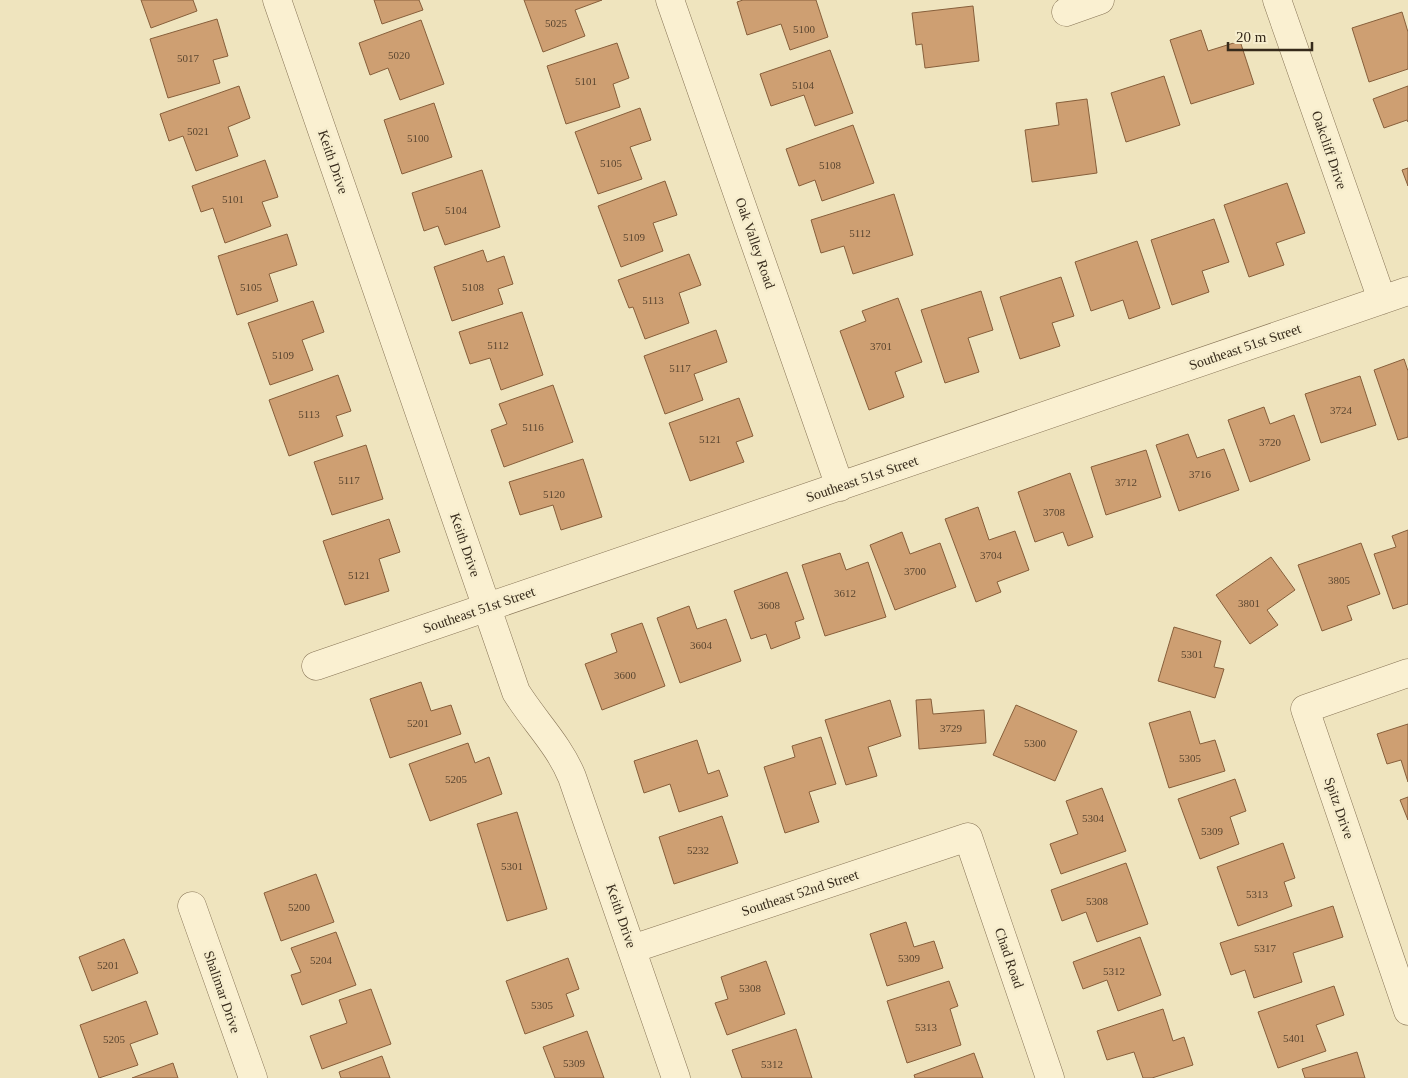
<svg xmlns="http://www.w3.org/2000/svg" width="1408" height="1078" viewBox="0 0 1408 1078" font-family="'Times New Roman',serif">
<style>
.building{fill:#ce9f72;stroke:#875f3b}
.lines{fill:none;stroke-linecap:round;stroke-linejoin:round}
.street-casing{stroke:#877456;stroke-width:29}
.street{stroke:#faf0d1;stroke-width:28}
.labels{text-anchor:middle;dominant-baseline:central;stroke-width:5;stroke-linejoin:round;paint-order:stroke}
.number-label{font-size:11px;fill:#5c4731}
.street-label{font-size:14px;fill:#362a1b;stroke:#f6edcd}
</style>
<rect width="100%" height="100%" fill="#efe4be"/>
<!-- building -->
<path class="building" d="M141,0h52l4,11 -46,17z
M374,0h45l4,10 -41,14z
M524,0h78l-27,10 10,26 -42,16z
M743,0h73l12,37 -38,13 -9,-26 -34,11 -10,-33z
M973,6l6,55 -54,7 -3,-24 -6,1 -4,-32z
M1402,12l6,20v37l-39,13 -17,-54z
M217,19l11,37 -15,4 7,23 -52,15 -18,-59z
M421,20l23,64 -44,16 -12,-32 -18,7 -11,-32z
M1201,30l7,21 32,-10 14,43 -63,20 -21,-64z
M617,43l12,35 -16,6 7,23 -54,17 -19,-58z
M830,50l23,63 -38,13 -11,-31 -33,11 -11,-32z
M1164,76l16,49 -54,17 -15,-49z
M239,86l11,32 -22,9 10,29 -42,15 -13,-35 -14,5 -9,-27z
M1408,86v36l-1,-2 -23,8 -11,-29z
M1087,99l10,74 -65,9 -7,-52 34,-5 -3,-22z
M434,103l18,54 -50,17 -18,-54z
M640,108l11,32 -21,7 12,32 -44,15 -23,-62z
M853,125l21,58 -52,18 -7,-21 -16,6 -13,-37z
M265,160l13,37 -16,5 9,24 -46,17 -12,-35 -12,4 -9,-26z
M1408,168v18l-6,-16z
M482,170l18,57 -55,18 -7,-19 -14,5 -12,-38z
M665,181l12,34 -24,8 10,28 -42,16 -23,-61z
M1287,183l18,50 -29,10 8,22 -35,12 -25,-72z
M894,194l19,61 -60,19 -9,-28 -23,7 -10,-33z
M1214,219l15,43 -27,9 7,21 -37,13 -21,-65z
M287,234l10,31 -28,9 9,27 -41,14 -19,-59z
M1137,241l23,67 -31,11 -6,-19 -32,11 -16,-49z
M483,250l4,12 17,-6 9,28 -15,5 5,15 -51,17 -18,-54z
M689,254l12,31 -22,8 10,30 -44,16 -12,-32 -4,1 -11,-28z
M1061,277l13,39 -22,7 8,23 -40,13 -20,-62z
M981,291l12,39 -25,8 11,34 -34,11 -24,-73z
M898,298l24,64 -27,10 9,25 -35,13 -29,-79 26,-10 -4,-10z
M313,301l11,31 -22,8 11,30 -43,15 -22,-62z
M522,312l21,63 -42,15 -11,-32 -20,6 -11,-32z
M716,330l11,32 -33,12 9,26 -38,14 -21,-58z
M1404,359l4,12v66l-10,3 -24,-70z
M338,375l13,36 -15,5 7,20 -54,20 -20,-56z
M1360,376l16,49 -55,18 -16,-49z
M553,385l20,57 -69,25 -13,-37 16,-6 -8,-20z
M739,398l14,38 -17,6 8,20 -54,19 -21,-58z
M1264,407l6,17 24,-9 16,45 -60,22 -22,-62z
M1188,434l9,24 27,-9 15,41 -60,21 -23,-66z
M366,445l17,54 -51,16 -18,-53z
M1146,450l15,47 -55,18 -15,-48z
M583,459l19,58 -41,13 -8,-25 -33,10 -11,-33z
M1070,473l23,64 -25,9 -5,-14 -28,10 -17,-50z
M978,507l11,33 26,-9 14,39 -32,12 4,10 -25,10 -31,-83z
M389,519l11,33 -21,7 10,32 -44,14 -22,-64z
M1408,530v74l-15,5 -19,-55 22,-7 -4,-11z
M902,532l8,22 30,-11 16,44 -61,23 -25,-65z
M1361,543l19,51 -33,12 5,14 -30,11 -24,-66z
M840,553l6,17 22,-8 18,55 -61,19 -23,-71z
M1271,557l24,33 -28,20 11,15 -28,19 -34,-49z
M787,572l17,47 -9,3 5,16 -29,11 -5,-15 -15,5 -17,-48z
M689,606l8,23 29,-10 15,42 -61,22 -23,-65z
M642,623l23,63 -63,24 -17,-46 32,-12 -6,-18z
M1174,627l47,14 -7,26 10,2 -9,29 -57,-17z
M421,682l10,29 20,-6 10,29 -71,24 -20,-59z
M931,699l2,15 51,-4 2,33 -67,6 -3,-49z
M890,700l11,36 -33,11 9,29 -31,9 -21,-65z
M1016,705l61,26 -22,50 -62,-26z
M1190,711l10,33 15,-4 10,31 -56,17 -20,-65z
M1408,724v58l-7,-22 -14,4 -10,-30z
M821,737l15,47 -27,8 10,30 -34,11 -21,-66 31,-10 -3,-11z
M697,740l11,34 11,-4 9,26 -49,16 -9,-28 -26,9 -10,-32z
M468,743l7,20 14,-6 13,37 -72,27 -21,-57z
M1235,779l11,32 -16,6 9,27 -39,15 -22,-60z
M1102,788l24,63 -65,23 -11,-30 28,-10 -12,-33z
M1408,797v23l-8,-20z
M517,812l30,97 -40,12 -30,-97z
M722,816l16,47 -64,21 -15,-47z
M1283,843l12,35 -11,4 8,24 -54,20 -21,-59z
M1126,863l22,61 -51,18 -11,-30 -24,9 -11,-31z
M316,874l18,48 -53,19 -17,-48z
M1333,906l10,31 -50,16 9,29 -48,16 -9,-28 -14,5 -11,-32z
M906,922l8,25 20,-6 9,27 -56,18 -17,-52z
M336,932l20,53 -54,20 -11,-30 10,-3 -10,-24z
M1140,937l21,58 -43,16 -11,-31 -24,9 -10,-27z
M124,939l14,34 -46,18 -13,-34z
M568,958l11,31 -13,5 8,22 -49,18 -19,-53z
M766,961l19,53 -58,21 -12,-32 13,-4 -7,-22z
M949,981l9,25 -8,3 11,36 -54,18 -20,-62z
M1334,986l10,29 -28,10 10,26 -48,17 -20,-56z
M371,989l20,55 -69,25 -12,-33 37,-13 -8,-23z
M146,1001l12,33 -28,10 8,21 -39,13 -19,-53z
M1163,1009l10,32 11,-4 9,28 -41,13h-9l-9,-26 -27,8 -10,-29z
M796,1029l16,49h-70l-10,-28z
M587,1031l17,47h-49l-12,-31z
M1357,1052l8,26h-60l-3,-9z
M974,1053l9,25h-68l-1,-3z
M382,1056l8,22h-49l-2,-6z
M173,1063l5,15h-46z"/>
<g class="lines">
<!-- street casing -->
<g class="street-casing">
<path id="street" d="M277,0l239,692c18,29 43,53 56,85l104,301
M670,0l170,487
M1277,0l105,300
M1066,12l34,-12
M316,666l1092,-375
M1408,673l-103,36 103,302
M192,906l61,172
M632,949l336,-112 82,241"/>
</g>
<!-- street -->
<use href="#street" class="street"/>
</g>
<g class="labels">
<!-- number labels -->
<g class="number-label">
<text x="556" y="23">5025</text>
<text x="804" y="29">5100</text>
<text x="399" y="55">5020</text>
<text x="188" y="58">5017</text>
<text x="586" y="81">5101</text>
<text x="803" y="85">5104</text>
<text x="198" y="131">5021</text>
<text x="418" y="138">5100</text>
<text x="611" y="163">5105</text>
<text x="830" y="165">5108</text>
<text x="233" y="199">5101</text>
<text x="456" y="210">5104</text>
<text x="860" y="233">5112</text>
<text x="634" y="237">5109</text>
<text x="251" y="287">5105</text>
<text x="473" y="287">5108</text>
<text x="653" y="300">5113</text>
<text x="498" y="345">5112</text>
<text x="881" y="346">3701</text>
<text x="283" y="355">5109</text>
<text x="680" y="368">5117</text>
<text x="1341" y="410">3724</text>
<text x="309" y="414">5113</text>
<text x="533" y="427">5116</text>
<text x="710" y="439">5121</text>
<text x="1270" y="442">3720</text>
<text x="1200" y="474">3716</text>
<text x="349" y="480">5117</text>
<text x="1126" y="482">3712</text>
<text x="554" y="494">5120</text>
<text x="1054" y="512">3708</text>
<text x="991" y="555">3704</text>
<text x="915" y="571">3700</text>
<text x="359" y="575">5121</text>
<text x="1339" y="580">3805</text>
<text x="845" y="593">3612</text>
<text x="1249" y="603">3801</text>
<text x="769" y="605">3608</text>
<text x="701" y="645">3604</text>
<text x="1192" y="654">5301</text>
<text x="625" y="675">3600</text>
<text x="418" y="723">5201</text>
<text x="951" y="728">3729</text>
<text x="1035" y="743">5300</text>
<text x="1190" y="758">5305</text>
<text x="456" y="779">5205</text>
<text x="1093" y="818">5304</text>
<text x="1212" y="831">5309</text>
<text x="698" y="850">5232</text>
<text x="512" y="866">5301</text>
<text x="1257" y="894">5313</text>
<text x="1097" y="901">5308</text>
<text x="299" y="907">5200</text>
<text x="1265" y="948">5317</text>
<text x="909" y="958">5309</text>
<text x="321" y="960">5204</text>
<text x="108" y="965">5201</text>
<text x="1114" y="971">5312</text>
<text x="750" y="988">5308</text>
<text x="542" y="1005">5305</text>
<text x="926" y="1027">5313</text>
<text x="1294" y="1038">5401</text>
<text x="114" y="1039">5205</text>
<text x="574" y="1063">5309</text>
<text x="772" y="1064">5312</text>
</g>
<!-- street labels -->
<g class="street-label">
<text transform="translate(1329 150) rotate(71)">Oakcliff Drive</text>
<text transform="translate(333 162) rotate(71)">Keith Drive</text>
<text transform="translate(755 243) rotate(71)">Oak Valley Road</text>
<text transform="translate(1245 347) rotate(-19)">Southeast 51st Street</text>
<text transform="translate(862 479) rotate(-19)">Southeast 51st Street</text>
<text transform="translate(465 545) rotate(71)">Keith Drive</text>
<text transform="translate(479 610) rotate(-19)">Southeast 51st Street</text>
<text transform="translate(1339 808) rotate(71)">Spitz Drive</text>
<text transform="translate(800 893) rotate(-18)">Southeast 52nd Street</text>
<text transform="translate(621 916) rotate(71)">Keith Drive</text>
<text transform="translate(1009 958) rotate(71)">Chad Road</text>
<text transform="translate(222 992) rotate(71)">Shalimar Drive</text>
</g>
</g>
<!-- scale -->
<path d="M1228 42v8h84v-8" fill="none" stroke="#362a1b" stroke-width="2.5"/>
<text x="1236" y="42" font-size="15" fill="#362a1b" stroke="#f6edcd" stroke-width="4" paint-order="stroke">20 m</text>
</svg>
